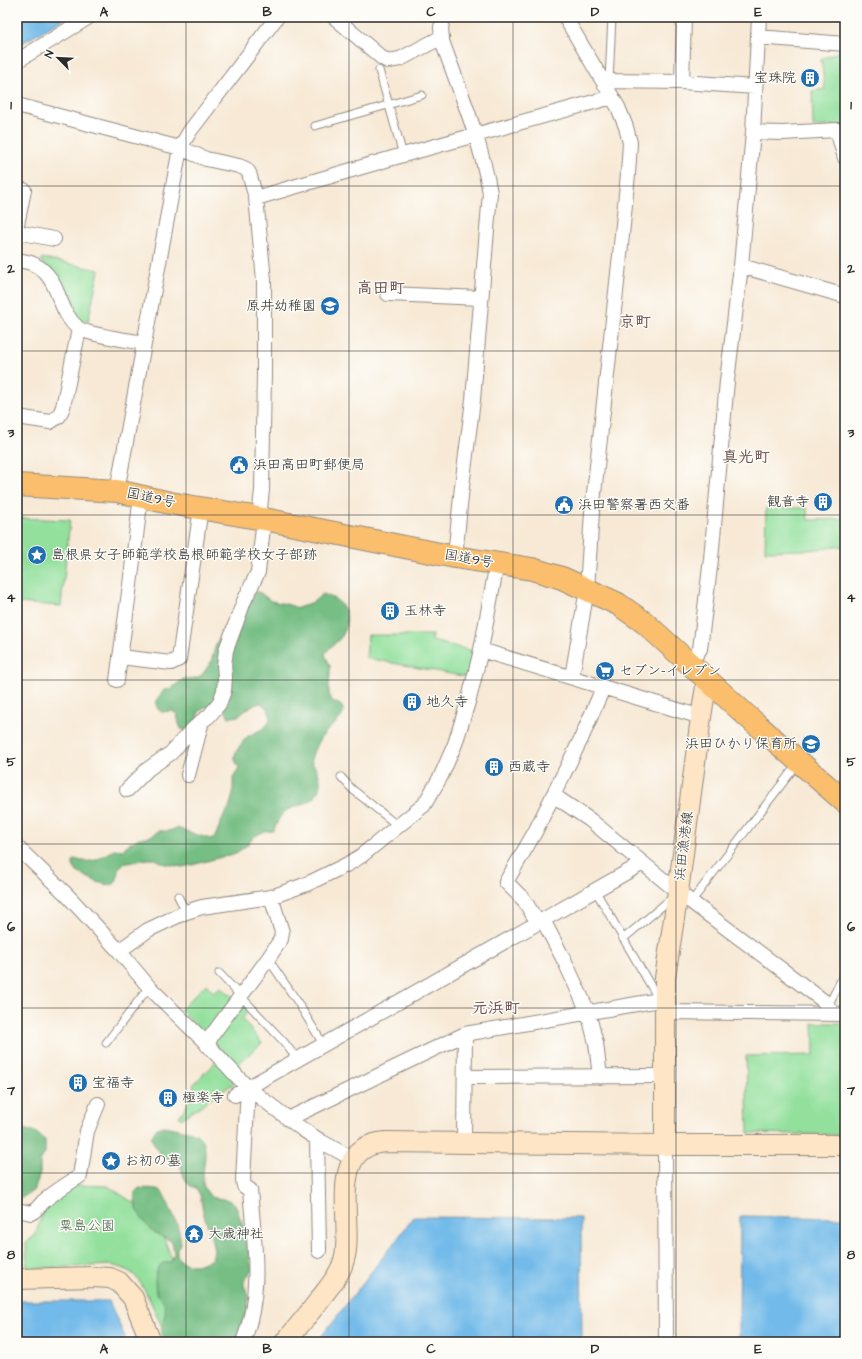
<svg xmlns="http://www.w3.org/2000/svg" width="862" height="1359" viewBox="0 0 862 1359" font-family="'Architects Daughter','Klee One',sans-serif">
<style>
.green{fill:#93e09d;stroke:#5f8664}
.forest{fill:#76be84;stroke:#507458}
.water{fill:#71bae9;stroke:#4e728a}
.lines{fill:none;stroke-linecap:round;stroke-linejoin:round}
.lane-casing{stroke:#918a80;stroke-width:9}
.street-casing{stroke:#918a80;stroke-width:16}
.secondary-casing{stroke:#918a80;stroke-width:22}
.highway-casing{stroke:#918a80;stroke-width:24}
.lane{stroke:#fff;stroke-width:7}
.street{stroke:#fff;stroke-width:14}
.secondary{stroke:#fde5c5;stroke-width:20}
.highway{stroke:#fabe6d;stroke-width:22}
.grid{fill:none;stroke:#2b2b2b;stroke-width:1;stroke-opacity:0.55}
.labels{text-anchor:middle;dominant-baseline:central;stroke-width:3;stroke-linejoin:round;paint-order:stroke}
.poi-label{font-size:14px;fill:#2b2b2b;stroke:#fdfcf7;text-anchor:start}
.street-label{font-size:14px;fill:#2b2b2b;stroke:#fdfcf7}
.park-label{font-size:14px;fill:#4a614d;stroke:#fdfcf7}
.quarter-label{font-size:16px;font-weight:bold;fill:#694d4d;stroke:#fdfcf7}
.neatline{fill:none;stroke:#2b2b2b;stroke-width:1.5}
.grid-label{font-size:13px;text-anchor:middle;font-weight:bold;fill:#2b2b2b}
</style>
<rect width="100%" height="100%" fill="#fdfcf7"/>
<filter id="ink" filterUnits="userSpaceOnUse"><feTurbulence type="fractalNoise" baseFrequency=".025" numOctaves="2"/><feDisplacementMap in="SourceGraphic" scale="8" xChannelSelector="R" yChannelSelector="G"/><feConvolveMatrix kernelMatrix="1 2 1 2 8 2 1 2 1" color-interpolation-filters="sRGB"/></filter>
<filter id="wash" filterUnits="userSpaceOnUse"><feTurbulence type="fractalNoise" baseFrequency=".012" numOctaves="4" result="noise"/><feDisplacementMap in="SourceGraphic" scale="16" xChannelSelector="R" yChannelSelector="G"/><feGaussianBlur stdDeviation="0.9" result="paint"/><feColorMatrix in="noise" values="0 0 0 0 0 0 0 0 0 0 0 0 0 0 0 0 0 1.4 0 .05"/><feComposite in="paint" operator="in"/></filter>
<g filter="url(#wash)">
<rect width="100%" height="100%" fill="#f7e9d5"/>
<!-- green -->
<path class="green" d="M843,50h2v75l-32,2 -1,-36 13,-2 -4,-30z
M42,258l57,12 -11,52 -8,-2 -6,-6 -32,-52z
M766,508h41l1,12 34,-1v-3h3v30l-36,4 -44,1z
M17,518l53,2 -9,86 -44,-3z
M368,635h64v6l42,10 -7,26 -101,-19z
M206,984l8,8 6,-5 15,11 -28,38 -27,-26z
M241,1000l8,10 -7,9 20,24 -26,23 -23,-24z
M813,1023h32v112l-97,-2 -2,-77 68,-1z
M217,1060l19,22 -55,37 -2,-2 12,-18 4,-9 -2,-5z
M74,1185l34,1 30,20 25,30 22,57 -17,49c-7,-16 -22,-56 -34,-67 -6,-6 -15,-8 -23,-10l-84,4 -1,-27 9,-6 9,-28z"/>
<!-- forest -->
<path class="forest" d="M256,592h3l12,9 15,3 12,4 15,-6 10,-8c6,2 13,5 17,9 9,9 8,23 2,33 -5,7 -13,11 -17,18 1,4 4,8 5,12 1,9 -3,24 0,31 3,8 12,4 14,15 -5,10 -7,9 -14,16 -10,9 -16,19 -19,32 2,6 7,10 8,16 2,5 1,10 -1,15 -6,15 -23,13 -34,21 -5,5 -8,13 -11,19l-10,1 -8,4 -8,9 -11,8 -40,11 -14,3 -20,-4 -6,-4h-9l-24,5 -5,5 -1,12 -3,3 -6,1 -11,-3 -20,-10 -4,-6v-4l2,-3c5,2 11,3 16,2 13,-1 17,-14 32,-11l3,-4 13,-8h8l12,-7h10l8,-3 33,11 5,-2 8,-20 6,-9 4,-14v-16l4,-6 2,-5c-2,-3 -5,-8 -4,-12 1,-4 9,-16 12,-18 5,-4 14,-6 19,-11 8,-8 3,-18 -5,-23 -3,1 -7,1 -9,3 -10,5 -10,12 -23,11l-4,-6 2,-42 12,-40 11,-32z
M229,619h3l-10,64 -8,22 -10,3 -5,4 -2,7 -10,11 -6,-1 -2,-5 -2,-10 -5,-3 -11,1 -4,-4v-9l7,-9 8,-2 11,-9 13,-1 6,-3 9,-13 5,-18z
M164,1126c8,2 16,3 24,5 30,8 10,38 16,56 1,3 5,7 7,10l17,3 7,4 11,31 6,35 -8,11v5l5,9 -2,15 -11,32h-72c-9,-22 13,-31 -8,-49 -1,-10 -3,-23 7,-30h5l3,-1 3,-9 -2,-11c-5,-4 -14,-6 -19,-11 -11,-9 -20,-25 -18,-39l4,-4c7,1 16,-1 22,3 3,2 3,5 5,8 7,15 14,29 15,45l-4,4v8c10,13 21,10 35,3l2,-9 -5,-20 -5,-15 -4,-20 -4,-7 -7,-3 -5,-8 -3,-10 -7,-6 -10,-3 -8,-11 -5,-9 6,-10z
M23,1129l12,3 10,8v13l-5,8v13l-6,16 -17,11v-67z"/>
<!-- water -->
<path class="water" d="M17,17h50l-50,29z
M740,1216l105,2v124h-106z
M414,1217l167,1 1,124h-265z
M17,1301h92l18,41h-110z"/>
</g>
<g filter="url(#ink)">
<g class="lines">
<!-- lane casing -->
<g class="lane-casing">
<path id="lane" d="M379,70l24,85
M609,81l3,-64
M315,126l107,-31
M341,777l11,12 46,37
M595,890l64,110
M178,896l8,16
M691,902l107,-139
M623,939l50,-42
M268,959l29,42 26,43
M219,973l65,69 13,17
M828,1006l17,-34
M106,1043l43,-56"/>
</g>
<!-- street casing -->
<g class="street-casing">
<path id="street" d="M334,17l48,41 6,3 12,-2 42,-22
M444,17l-3,10 1,14c18,50 39,100 48,152l-17,207 -11,86 -7,71
M565,17l53,90 8,20 4,16 -2,31 -8,81 -28,257 -5,77 -15,88
M758,37l87,7
M17,61l72,-44
M603,81l79,1 73,5
M682,82l2,-65
M17,105l163,43 26,11 33,7 7,3 3,4 7,25 8,82v94l-2,116 -3,28
M753,132l29,1 55,-3 8,28
M256,198l147,-43 209,-58
M17,225l7,-35
M17,232l37,7
M17,260c6,1 13,2 18,5 25,12 22,46 43,63 7,6 54,13 66,15
M741,266l104,30
M388,294l93,4
M17,417l33,5 9,-6 4,-9 16,-78
M117,491l63,-343 10,-17 87,-114
M481,650l220,67
M120,657l51,6 8,-4 22,-151
M690,663l10,-14 11,-90 16,-178 14,-115 12,-134 6,-115
M117,680l13,-95 11,-89
M188,775l14,-54
M127,790l21,-21 23,-16 18,-20 13,-12 7,-5 10,-12 5,-13 1,-14 -1,-12 2,-15 18,-49 14,-29 6,-53
M553,795l37,25 88,72 147,110 8,12
M17,847l51,49 51,55 30,36 55,54 44,47 54,41 20,13 31,17
M543,920l23,44 22,48 8,31 4,34
M538,923l-14,-23 -18,-18 29,-50 46,-93 22,-51
M119,951l29,-21 38,-18 16,-5 69,-10 36,-13 41,-20 13,-8 63,-51 17,-29 14,-32 14,-45 12,-49 16,-87
M665,1012l180,2
M207,1045l5,-10 56,-76 13,-20 1,-7 -11,-35
M465,1077l200,-1
M235,1095l408,-232
M288,1119l177,-85 200,-35
M317,1139l2,112
M464,1142l1,-108
M665,1145l1,197
M17,1210l14,3c6,-3 8,-7 12,-11 11,-10 24,-18 37,-26l7,-45 11,-27
M243,1342c20,-48 11,-102 7,-152l-6,-4 -1,-6 5,-92"/>
</g>
<!-- secondary casing -->
<g class="secondary-casing">
<path id="secondary" d="M665,1145v-167l13,-86 23,-175 6,-37
M17,1279l77,-2 16,1 9,4 14,16 18,44
M285,1342c12,-14 24,-28 35,-43 9,-12 20,-24 24,-39 11,-36 -20,-114 42,-118l279,3h180"/>
</g>
<!-- highway casing -->
<g class="highway-casing">
<path id="highway" d="M17,485l100,6 53,12 94,16 191,38 77,12 30,9 56,26 27,19 102,93 98,86"/>
</g>
<!-- lane -->
<use href="#lane" class="lane"/>
<!-- street -->
<use href="#street" class="street"/>
<!-- secondary -->
<use href="#secondary" class="secondary"/>
<!-- highway -->
<use href="#highway" class="highway"/>
</g>
</g>
<!-- grid -->
<path class="grid" d="M186,17v1325M349,17v1325M513,17v1325M676,17v1325M17,186h828M17,351h828M17,515h828M17,680h828M17,844h828M17,1008h828M17,1173h828"/>
<!-- icons -->
<defs>
<g id="building-disc" transform="scale(1)"><circle r="9.5" fill="#1f6fb2" stroke="#fdfcf7"/><path d="M-4-6H4V6H1V3H-1V6H-4ZM-2.5-4.3h1.7v1.8h-1.7ZM.8-4.3h1.7v1.8H.8ZM-2.5-1h1.7V.8h-1.7ZM.8-1h1.7V.8H.8Z" fill="#fff"/></g>
<g id="school-disc" transform="scale(1)"><circle r="9.5" fill="#1f6fb2" stroke="#fdfcf7"/><path d="M0-5L7-2L0 1L-7-2ZM-4 1L0 2.5L4 1V4Q0 6-4 4Z" fill="#fff"/></g>
<g id="civic-disc" transform="scale(1)"><circle r="9.5" fill="#1f6fb2" stroke="#fdfcf7"/><path d="M-.6-6.5H3V-4.5H.6V-3L4-1V1h2V6H-6V1h2V-1L-.6-3ZM-1.2 2.5V6h2.4V2.5Z" fill="#fff"/></g>
<g id="sight-disc" transform="scale(1)"><circle r="9.5" fill="#1f6fb2" stroke="#fdfcf7"/><path d="M0-6L1.8-2.2L6-1.7L2.9 1.2L3.7 5.4L0 3.3L-3.7 5.4L-2.9 1.2L-6-1.7L-1.8-2.2Z" fill="#fff"/></g>
<g id="supermarket-disc" transform="scale(1)"><circle r="9.5" fill="#1f6fb2" stroke="#fdfcf7"/><path d="M-6-5.5h2.5l.6 2H6L4.5 2H-2.5L-4.4-4H-6ZM-1.5 3.2a1.3 1.3 0 1 0 .1 0ZM3 3.2a1.3 1.3 0 1 0 .1 0Z" fill="#fff"/></g>
<g id="temple-disc" transform="scale(1)"><circle r="9.5" fill="#1f6fb2" stroke="#fdfcf7"/><path d="M0-6L5-2H3V0L6.5 2.5H4V6H1.5V3h-3V6H-4V2.5H-6.5L-3 0V-2H-5Z" fill="#fff"/></g>
</defs>
<g fill-rule="evenodd">
<use href="#building-disc" x="810" y="78"/>
<use href="#school-disc" x="330" y="306"/>
<use href="#civic-disc" x="239" y="465"/>
<use href="#building-disc" x="823" y="502"/>
<use href="#civic-disc" x="564" y="505"/>
<use href="#sight-disc" x="37" y="555"/>
<use href="#building-disc" x="390" y="611"/>
<use href="#supermarket-disc" x="605" y="671"/>
<use href="#building-disc" x="412" y="702"/>
<use href="#school-disc" x="811" y="744"/>
<use href="#building-disc" x="494" y="767"/>
<use href="#building-disc" x="78" y="1083"/>
<use href="#building-disc" x="168" y="1098"/>
<use href="#sight-disc" x="111" y="1161"/>
<use href="#temple-disc" x="194" y="1234"/>
</g>
<g class="labels">
<!-- poi labels -->
<g class="poi-label">
<text x="796" y="78" text-anchor="end">宝珠院</text>
<text x="316" y="306" text-anchor="end">原井幼稚園</text>
<text x="253" y="465">浜田高田町郵便局</text>
<text x="809" y="502" text-anchor="end">観音寺</text>
<text x="578" y="505">浜田警察署西交番</text>
<text x="51" y="555">島根県女子師範学校島根師範学校女子部跡</text>
<text x="404" y="611">玉林寺</text>
<text x="619" y="671">セブン-イレブン</text>
<text x="426" y="702">地久寺</text>
<text x="797" y="744" text-anchor="end">浜田ひかり保育所</text>
<text x="508" y="767">西蔵寺</text>
<text x="92" y="1083">宝福寺</text>
<text x="182" y="1098">極楽寺</text>
<text x="125" y="1161">お初の墓</text>
<text x="208" y="1234">大歳神社</text>
</g>
<!-- street labels -->
<g class="street-label">
<text transform="translate(151 498) rotate(12)">国道9号</text>
<text transform="translate(469 559) rotate(10)">国道9号</text>
<text transform="translate(684 846) rotate(-83)">浜田漁港線</text>
</g>
<!-- park labels -->
<g class="park-label">
<text x="87" y="1226">粟島公園</text>
</g>
<!-- quarter labels -->
<g class="quarter-label">
<text x="381" y="288">高田町</text>
<text x="635" y="322">京町</text>
<text x="746" y="457">真光町</text>
<text x="496" y="1008">元浜町</text>
</g>
</g>
<!-- margin -->
<rect width="862" height="1359" fill="none" stroke="#fdfcf7" stroke-width="44"/>
<!-- north arrow -->
<g transform="translate(58 58) rotate(294)" stroke="#fdfcf7" stroke-width="3" paint-order="stroke">
<path d="M0-3L7 15L0 10L-7 15Z" fill="#2b2b2b"/>
<text y="-6" font-size="11" font-weight="bold" text-anchor="middle" fill="#2b2b2b">N</text>
</g>
<rect x="22" y="22" width="818" height="1315" class="neatline"/>
<g class="grid-label">
<text x="104" y="16">A</text>
<text x="267" y="16">B</text>
<text x="431" y="16">C</text>
<text x="595" y="16">D</text>
<text x="758" y="16">E</text>
<text x="11" y="109">1</text>
<text x="851" y="109">1</text>
<text x="11" y="273">2</text>
<text x="851" y="273">2</text>
<text x="11" y="437">3</text>
<text x="851" y="437">3</text>
<text x="11" y="602">4</text>
<text x="851" y="602">4</text>
<text x="11" y="766">5</text>
<text x="851" y="766">5</text>
<text x="11" y="931">6</text>
<text x="851" y="931">6</text>
<text x="11" y="1095">7</text>
<text x="851" y="1095">7</text>
<text x="11" y="1259">8</text>
<text x="851" y="1259">8</text>
<text x="104" y="1353">A</text>
<text x="267" y="1353">B</text>
<text x="431" y="1353">C</text>
<text x="595" y="1353">D</text>
<text x="758" y="1353">E</text>
</g>
</svg>
